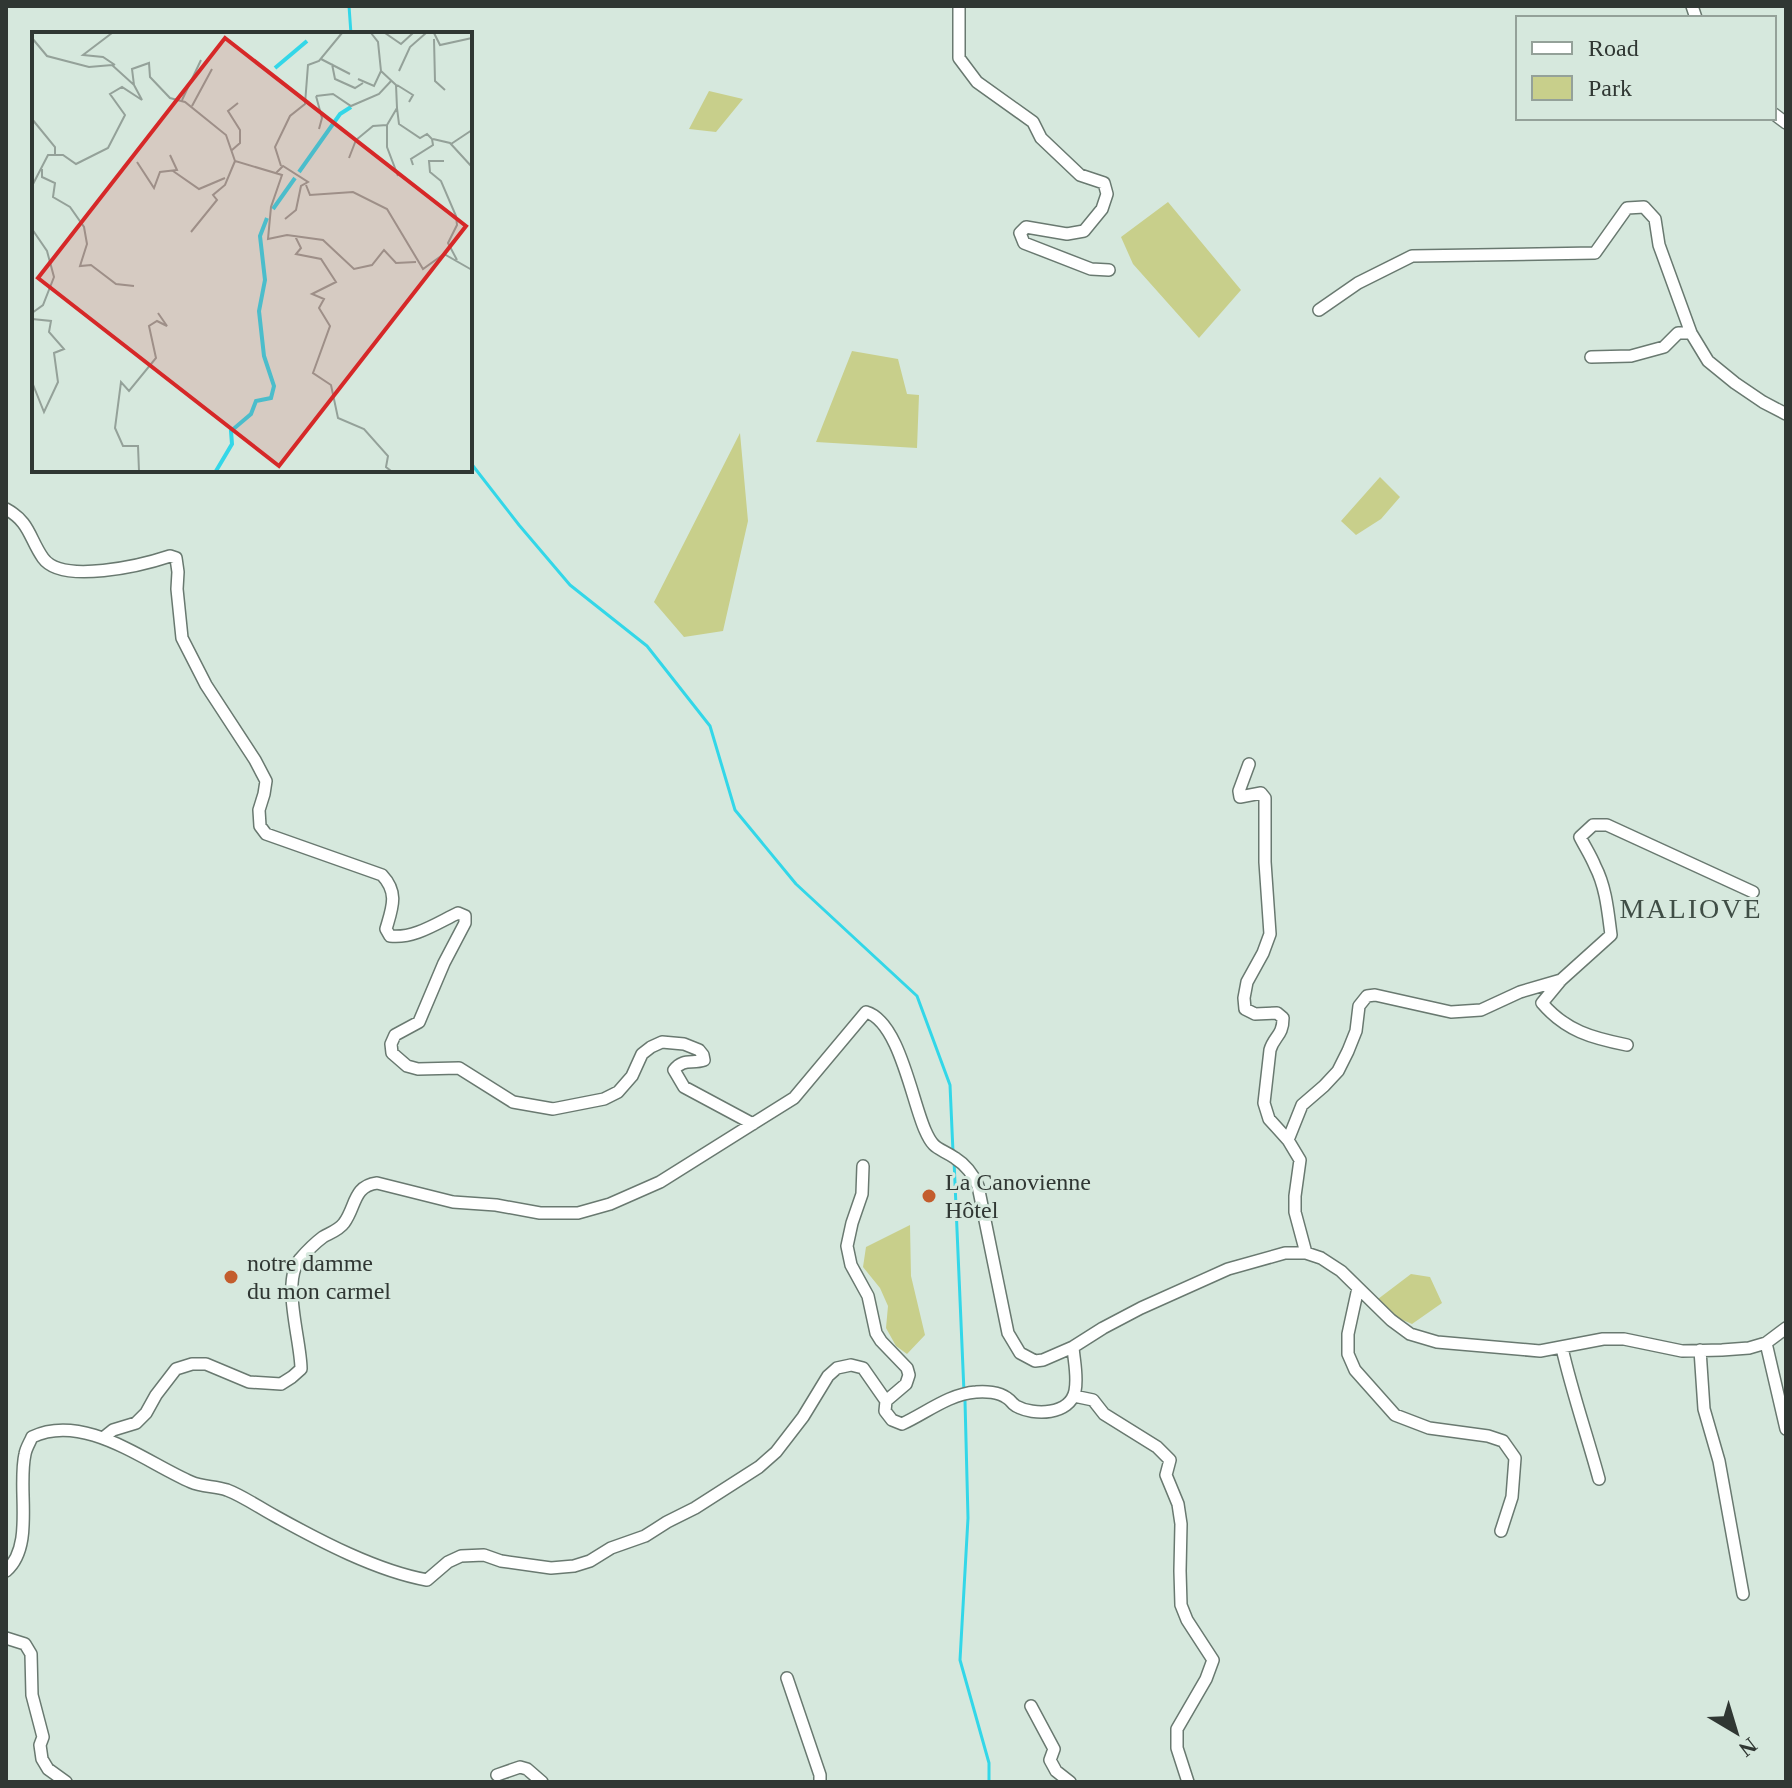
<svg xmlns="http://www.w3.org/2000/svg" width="1792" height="1788" viewBox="0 0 1792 1788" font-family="Georgia,serif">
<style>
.green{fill:#c8cf8b}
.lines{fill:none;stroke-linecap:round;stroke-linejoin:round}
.stream{stroke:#33d7e8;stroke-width:3}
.minor-casing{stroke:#697970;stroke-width:14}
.minor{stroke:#fff;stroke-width:11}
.poi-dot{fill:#c35d2d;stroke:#d6e8dd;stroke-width:3}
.labels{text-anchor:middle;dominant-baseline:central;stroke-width:6;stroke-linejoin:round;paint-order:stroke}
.poi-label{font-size:24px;fill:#303733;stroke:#d6e8dd;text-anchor:start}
.quarter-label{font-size:28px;letter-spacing:2px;fill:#3f4d45;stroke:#d6e8dd}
.inset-river{fill:none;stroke:#33d7e8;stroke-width:4}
.inset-road{fill:none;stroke:#94a199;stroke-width:2}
.view{fill:#d62828;fill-opacity:0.15;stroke:#d62828;stroke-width:4}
.inset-edge{fill:none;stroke:#303733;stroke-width:4}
</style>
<rect width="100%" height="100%" fill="#d6e8dd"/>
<!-- green -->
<path class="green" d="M709,91l34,8 -27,33 -27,-3z
M1168,202l73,88 -42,48 -66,-74 -12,-27z
M852,351l46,8 9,35 12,1 -2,53 -101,-6z
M740,433l8,88 -25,110 -39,6 -30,-35z
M1380,477l20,20 -19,22 -25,16 -15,-14z
M910,1225l1,51 14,59 -18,19 -11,-8 -10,-18 2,-22 -8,-18 -17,-21 3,-20z
M1411,1274l19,3 12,26 -30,21 -14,-6 -20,-19z"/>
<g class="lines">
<!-- stream -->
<path class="stream" d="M349,6l2,28
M470,462l49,63 51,60 77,61 63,80 25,84 61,74 121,112 33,89 3,67
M954,1160l10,232
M965,1401l3,117 -8,142 29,103v19"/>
<!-- minor casing -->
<g class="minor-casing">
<path id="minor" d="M959,6v52l18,24 56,40 8,16 39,37 24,8 3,11 -5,15 -18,22 -17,3 -41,-7 -6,6 4,10 67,26 18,1
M1692,6l4,12
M1774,114l12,9
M1319,310l39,-27 54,-27 183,-3 32,-45 17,-1 11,12 4,26 32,88 17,28 27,22 28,19 23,12
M1591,357l40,-1 33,-9 14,-14h13
M6,509c24,13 23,29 37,49 19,27 100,7 127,-2l6,2 2,14 -1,17 5,49 24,47 49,75 11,21 -2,13 -5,16 1,16 6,8 116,41c17,18 10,33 4,54l4,7c24,3 47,-13 68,-23l7,3v7l-21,40 -25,59 -24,13 -4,9 1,9 15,13 11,3 41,-1 54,34 40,7 51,-10 14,-7 14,-16 10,-22 9,-7 11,-5 22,2 15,6 4,5 1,5c-12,4 -21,-2 -30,10l10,17 69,37
M1249,764l-10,27 1,6 21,-4 4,5v64l5,72 -7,19 -16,29 -3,16 1,11 10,5 22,-1 6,5c0,18 -9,18 -13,32l-6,53 5,16 19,21 12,20 -5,36v16l11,41
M1627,1045c-35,-7 -61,-14 -85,-42l19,-23 50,-45c-3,-23 -5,-48 -16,-69 -4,-10 -10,-19 -15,-29l13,-12h14l146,67
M1288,1140l14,-35 22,-19 14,-15 10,-20 8,-20 3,-25 8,-10 8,-1 76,17 30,-2 39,-18 41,-12
M863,1166l-1,28 -10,29 -5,23 4,19 17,31 8,37 5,8 26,27 2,7 -3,9 -20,17 -1,10 7,9 10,4c24,-11 47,-30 74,-32 9,-1 23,0 31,6 6,4 3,4 9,8 18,10 54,9 59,-15 3,-14 -1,-30 -2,-44
M1358,1288l-10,46v20l7,16 40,45 34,13 59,8 15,5 12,17 -3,39 -11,34
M1766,1343l20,86
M1562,1348c10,44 25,87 37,131
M1700,1350l4,59 15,52 24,133
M1074,1396l19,4 11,14 53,33 13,13 -4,15 12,29 3,20 -1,47 1,34 6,15 26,40 -7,19 -29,50v19l11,34
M103,1438l10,-8 23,-7 10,-10 10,-18 20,-26 16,-5h14l43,18 32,2 11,-7 9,-8c0,-29 -20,-87 -1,-110 7,-8 15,-16 23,-22 7,-4 16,-7 21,-14 12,-16 9,-37 33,-40l76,19 43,3 44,8h38l32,-9 50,-22 134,-84 72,-86c33,9 46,89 59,118 9,21 14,17 30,28 11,7 18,16 23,28l30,147 12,20 15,8 8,-1 30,-13 30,-19 38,-20 87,-39 57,-16h21l15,5 20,13 50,49 19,14 27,8 103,9 63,-12h21l58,12 40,-1 27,-2 17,-5 20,-15
M6,1571c29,-25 11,-82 19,-117 1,-6 5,-12 7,-17 52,-25 113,25 159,45 11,5 24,4 36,8 16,6 33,18 48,26 45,25 102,55 152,64l21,-18 13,-6 23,-1 17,6 50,7 23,-2 16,-5 21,-13 34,-12 22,-14 28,-14 64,-41 17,-15 27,-35 25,-41 9,-8 14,-3 12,3 23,33
M6,1638l19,6 6,10 1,41 11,42 -3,8 2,14 6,10 18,13
M787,1678l33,97v7
M1031,1706l23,43 -4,11 6,11 14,11
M497,1775l23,-8 7,2 15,13"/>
</g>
<!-- minor -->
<use href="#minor" class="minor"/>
</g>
<!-- markers -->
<g class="poi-dot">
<circle cx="929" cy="1196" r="8"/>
<circle cx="231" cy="1277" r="8"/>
</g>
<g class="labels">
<!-- poi labels -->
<g class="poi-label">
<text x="945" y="1182">La Canovienne<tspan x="945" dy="28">Hôtel</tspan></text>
<text x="247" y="1263">notre damme<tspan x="247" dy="28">du mon carmel</tspan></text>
</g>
<!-- quarter labels -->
<g class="quarter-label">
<text x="1691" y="908">MALIOVE</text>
</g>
</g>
<!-- overview -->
<g transform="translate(32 32)">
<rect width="440" height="440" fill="#d6e8dd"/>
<path class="inset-river" d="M243,36l32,-27M267,140l41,-58 11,-7M241,177l22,-31M184,439l16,-27 -1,-13 20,-17 5,-13 15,-3 3,-12 -10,-30 -5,-45 6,-31 -5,-44 7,-18"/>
<path class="inset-road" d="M80,1l-29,22 20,2 12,8M339,1l7,9 3,29 15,14 1,23 -10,17v22l11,29M353,1l16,11 12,-11M402,1l6,12 32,-7M0,6l15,18 42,11 23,-2 22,20 -2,-16 17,-6 1,14 20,21 15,4 41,33 9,26 47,14 -11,32 -3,32 19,-4 36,5 31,29 18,-4 12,-15 12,13 20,-1M402,7l1,42 10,9M289,27l29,15M300,32l3,15 20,9 8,-5M367,39l11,-24 16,-14M326,47l16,7 7,-15M365,53l16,10 -4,7M284,64l17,-2 18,12 28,-12 13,-14M284,64l6,22 -3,11M150,68l19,-40M160,74l20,-37M365,76l2,16 21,14 7,-4 5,5 1,6 -22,14 2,6M0,87l23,28v8M401,107l17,4 22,24M419,112l21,-14M200,118l8,-7v-13l-12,-19 10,-8M317,126l7,-18 17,-14 14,-1M412,129h-15l1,11 11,9 15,35 1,9 -9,18 9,17M105,130l17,26 6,-16 17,-2 -7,-15M249,134l-6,-19 15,-31 15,-12 3,-39 11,-4 23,-28M10,137v8l13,6 -2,14 17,10 14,20 3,17 -7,22 11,-1 25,19 18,2M141,139l26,18 26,-11M244,141l7,-7 25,16 -7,4 -5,24 -11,9M274,153l4,10 43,-3 34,17 36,60 21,-15 28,16M0,154l16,-31h15l13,9 32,-16 17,-33 -15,-21 12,-7 20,13 -8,-15M0,197l15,22 7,26 -11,28 -11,8M159,200l26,-32 -4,-5 12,-10 10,-24M263,204l6,12 -5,6 25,5 15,23 -24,12 12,5 -5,9 11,18 -17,47 18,12 7,33 26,11 24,27 -2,11 5,4M0,287l19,2 -2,11 15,17 -10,4 4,29 -14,30 -12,-30M107,439l-1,-25h-15l-8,-18 6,-46 8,9 27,-33 -7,-32 8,-5 10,5 -9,-13"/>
<path class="view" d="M193,6l241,188 -187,240 -241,-188z"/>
<rect width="440" height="440" class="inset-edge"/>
</g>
<!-- border -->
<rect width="1792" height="1788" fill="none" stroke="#303733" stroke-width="16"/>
<!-- legend -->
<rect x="1516" y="16" width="260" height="104" fill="#d6e8dd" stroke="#94a199" stroke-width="2"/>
<rect x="1532" y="42" width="40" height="12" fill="#ffffff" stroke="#94a199" stroke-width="2"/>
<text x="1588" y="56" font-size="24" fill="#303733">Road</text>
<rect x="1532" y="76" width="40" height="24" fill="#c8cf8b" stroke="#94a199" stroke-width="2"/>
<text x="1588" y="96" font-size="24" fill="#303733">Park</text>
<!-- north arrow -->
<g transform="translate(1736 1732) rotate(142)" stroke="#d6e8dd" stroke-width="6" paint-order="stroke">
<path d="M0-6L14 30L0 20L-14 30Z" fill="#303733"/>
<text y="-12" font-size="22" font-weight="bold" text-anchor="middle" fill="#303733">N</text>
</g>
</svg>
